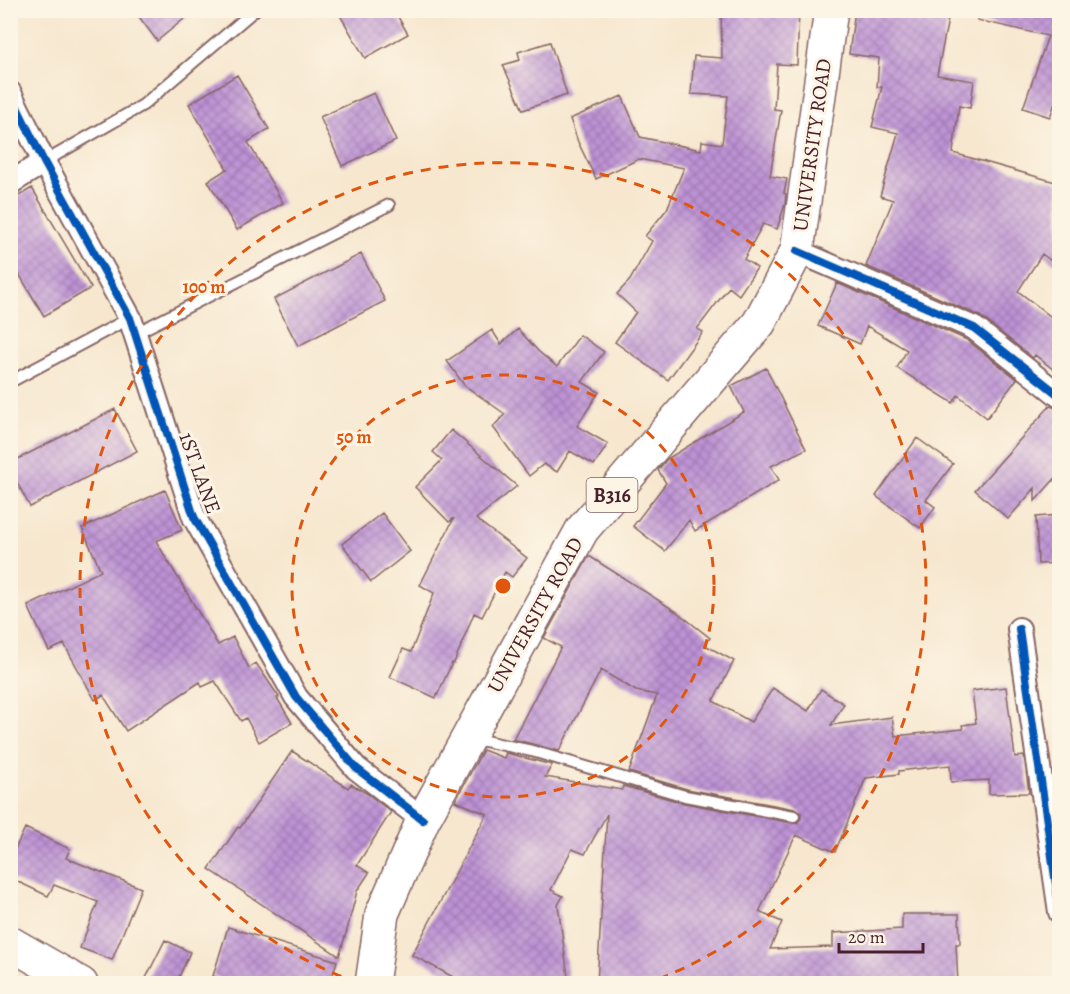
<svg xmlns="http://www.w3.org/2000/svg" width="1070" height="994" viewBox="0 0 1070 994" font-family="Alegreya,serif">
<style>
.building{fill:url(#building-cross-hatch)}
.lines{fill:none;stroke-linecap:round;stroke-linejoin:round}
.lane-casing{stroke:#876564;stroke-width:14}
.street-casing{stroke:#876564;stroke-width:26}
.primary-casing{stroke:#876564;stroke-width:36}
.lane{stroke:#fff;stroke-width:10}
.street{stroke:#fff;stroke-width:22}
.primary{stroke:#fff;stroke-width:33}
.cycleway-casing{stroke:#fcf5e5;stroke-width:11}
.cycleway{stroke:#0057b8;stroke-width:8}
.ring{fill:none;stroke:#e0560e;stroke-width:3;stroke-dasharray:10 8}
.labels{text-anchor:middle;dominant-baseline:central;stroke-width:6;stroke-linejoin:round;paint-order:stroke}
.shield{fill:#fcf5e5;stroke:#7f5f63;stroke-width:1.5}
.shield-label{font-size:20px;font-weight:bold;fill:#4a1f2b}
.street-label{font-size:21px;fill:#4a1f2b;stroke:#fcf5e5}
.centre{fill:#e0560e;stroke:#fcf5e5;stroke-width:3}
.ring-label{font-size:18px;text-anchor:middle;font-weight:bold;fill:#e0560e;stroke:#fcf5e5;stroke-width:6;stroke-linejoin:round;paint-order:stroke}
</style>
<defs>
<pattern id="building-cross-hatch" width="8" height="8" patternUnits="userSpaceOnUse" patternTransform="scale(1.5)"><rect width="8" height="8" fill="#bd93d5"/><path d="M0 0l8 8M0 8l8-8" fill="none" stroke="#9c77ad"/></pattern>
</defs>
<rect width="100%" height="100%" fill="#fcf5e5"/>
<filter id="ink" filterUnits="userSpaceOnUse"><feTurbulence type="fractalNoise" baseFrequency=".0167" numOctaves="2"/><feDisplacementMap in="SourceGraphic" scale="12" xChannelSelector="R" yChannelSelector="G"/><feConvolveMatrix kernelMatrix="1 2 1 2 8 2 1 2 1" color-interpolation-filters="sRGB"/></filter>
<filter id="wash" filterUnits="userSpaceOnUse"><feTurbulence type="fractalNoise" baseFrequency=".008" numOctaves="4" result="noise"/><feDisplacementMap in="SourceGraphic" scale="24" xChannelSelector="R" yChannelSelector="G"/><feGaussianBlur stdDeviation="1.35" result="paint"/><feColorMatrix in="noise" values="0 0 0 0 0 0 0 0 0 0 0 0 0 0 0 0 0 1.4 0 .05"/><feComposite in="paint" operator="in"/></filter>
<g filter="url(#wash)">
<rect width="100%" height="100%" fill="#f7e7cf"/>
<g id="blocks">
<!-- building -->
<path class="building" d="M134,10h61l-38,31z
M337,10h57l14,24 -43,24z
M721,10h78l-2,55 -20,-1 -3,45 7,1 -11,66 17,3 -3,14 2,1 -1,10 -8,25 -14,-5 -19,35 13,9 -18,27 -10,-8 -32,42 6,3 -35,48 -53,-38 21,-30 -19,-18 13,-14 22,-39 -7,-5 22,-27 17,-41 -45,-9 -43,20 -18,-37 -8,-23 52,-23 18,41 61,13 1,-9 20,3 6,-48 -37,-2 3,-38 28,2z
M855,10h78l16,4 -12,61 37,6 -4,27 -11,-2 -6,47 106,30v84l-17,-13 -24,37 41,32v51l-24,-19 -2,3 -53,-42 -114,-50 27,-66 -13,-4 18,-63 -26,-6 10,-40h-5l2,-29 -30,-4z
M978,10h81v81l-9,26 -27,-9 25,-72 -71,-16z
M550,42l17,53 -44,15 -20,-45 17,-5 -2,-8z
M237,75l32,54 -21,13 35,61 -46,27 -29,-49 19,-12 -38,-65z
M374,93l22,48 -54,25 -22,-49z
M32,188l59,100 -47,28 -34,-57v-58z
M361,254l24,47 -87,45 -24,-47z
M837,283l130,57 50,39 -30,39 -29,-23 -5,8 -56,-35 10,-18 -40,-24 -7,18 -42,-18z
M518,329l20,22 19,16 23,-32 24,17 -22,30 17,10 -22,34 31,18 -14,21 -24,-14 -13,21 -13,-8 -15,12 -36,-49 12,-13 -41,-29 -17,-24 45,-31 9,14z
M766,368l40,81 -35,17 8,14 -84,51 -6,-11 -24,31 -32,-25 33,-43 -8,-13 9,-11 77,-47 -13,-26z
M1050,406l9,3v65l-24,27v-13l-27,31 -33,-29z
M115,409l22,42 -107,56 -20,-38v-6z
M451,430l66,56 -41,33 51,39 -15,19 -7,-5 -23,45 -8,-4 -20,50h-2l-16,35 -46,-21 13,-28 8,3 23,-59 -14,-8 34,-67 -5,4 -34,-35 27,-27 -9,-8z
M917,438l36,26 -27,36 9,7 -15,21 -44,-32z
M165,490l17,40 -26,11 62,104 15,-8 16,31 7,-5 23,34 -2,1 15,25 -33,19 -13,-24 -5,3 -26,-40 -13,6 -2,-5 -74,49 -23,-36 -8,5 -31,-56 -15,7 -21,-45 73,-35 -19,-43z
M382,513l28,38 -39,31 -29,-38z
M1059,515v48l-21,1 -2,-47z
M589,556l88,56 33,26 -5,7 29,16 -21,40 38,21 22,-34 35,23 13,-22 23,15 -13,21 61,-8 3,19 68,-7 -1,-4 14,-2 -4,-32 34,-4 9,70 9,-1 5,37 -40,1v-14l-38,2 -1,-17 -51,6v3l-33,4 -31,74 -39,-17 -37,77 23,10 -12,27 63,-2v-14l69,-4v-15h57l1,30h-4l2,40h-361l10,-170 -22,40 -13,-5 -21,41 12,6 -5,9 11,79h-103l-54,-29 75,-141 -32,-13 28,-51 21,8 2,-5 46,12 -7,12 77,13 1,-4 61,17 109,20h4l4,-5v-5l-6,-4 -108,-20 -58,-17 28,-77 -21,-4 -35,-21 -42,81 -46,-12 48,-92 -17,-9z
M292,751l56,37 3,-4 17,10 23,18 -34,53 12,8 -12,18 -10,39 -8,26 -130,-87 29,-42 2,1z
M25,828l45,21 -4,9 75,30 -29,72 -32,-12 18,-46 -44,-17 -6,11 -38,-18v-18z
M228,927l109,34 -7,23h-94l-23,-8z
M165,940l25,12 -14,32h-33z"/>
</g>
</g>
<g filter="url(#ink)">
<use href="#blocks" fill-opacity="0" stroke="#876564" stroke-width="1.5"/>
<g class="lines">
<!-- lane casing -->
<g class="lane-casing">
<path id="lane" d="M44,162l99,-57 112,-95
M134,334l255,-129
M10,382l120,-64
M471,738l61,13 153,45 109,20"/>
</g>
<!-- street casing -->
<g class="street-casing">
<path id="street" d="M10,93l34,69 86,156 64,199 102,180 60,71 67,52
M10,183l34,-21
M797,251l177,77 86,68
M1019,629l41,283"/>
</g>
<!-- primary casing -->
<g class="primary-casing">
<path id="primary" d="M10,943l71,41
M372,984l10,-70 41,-94 159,-290 177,-207 38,-72 34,-241"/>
</g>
<!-- lane -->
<use href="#lane" class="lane"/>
<!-- street -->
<use href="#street" class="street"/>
<!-- primary -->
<use href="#primary" class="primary"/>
<!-- cycleway casing -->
<g class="cycleway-casing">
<path id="cycleway" d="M10,93l34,69 86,156 64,199 102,180 60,71 67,52
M797,251l177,77 86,68
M1019,629l41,283"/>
</g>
<!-- cycleway -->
<use href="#cycleway" class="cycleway"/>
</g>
</g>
<!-- distance rings -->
<g class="ring">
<circle cx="503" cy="586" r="211"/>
<path d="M358 983A423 423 0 1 1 648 983"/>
</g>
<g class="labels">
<!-- shield labels -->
<rect class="shield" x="586.5" y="478" width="51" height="34" rx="4.5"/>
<g class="shield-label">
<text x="612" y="495">B316</text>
</g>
<!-- street labels -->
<g class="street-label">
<text transform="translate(812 145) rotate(-82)">UNIVERSITY ROAD</text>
<text transform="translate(200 473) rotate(70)">1ST LANE</text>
<text transform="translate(535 615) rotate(-61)">UNIVERSITY ROAD</text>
</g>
</g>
<circle cx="503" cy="586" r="9" class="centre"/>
<g class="ring-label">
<text x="204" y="293">100 m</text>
<text x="354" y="443">50 m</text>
</g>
<!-- margin -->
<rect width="1070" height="994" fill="none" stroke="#fcf5e5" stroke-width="36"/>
<!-- scale -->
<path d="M839 943v9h84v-9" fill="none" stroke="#4a1f2b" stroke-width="3"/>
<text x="848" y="943" font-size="18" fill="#4a1f2b" stroke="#fcf5e5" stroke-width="4.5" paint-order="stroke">20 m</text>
</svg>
